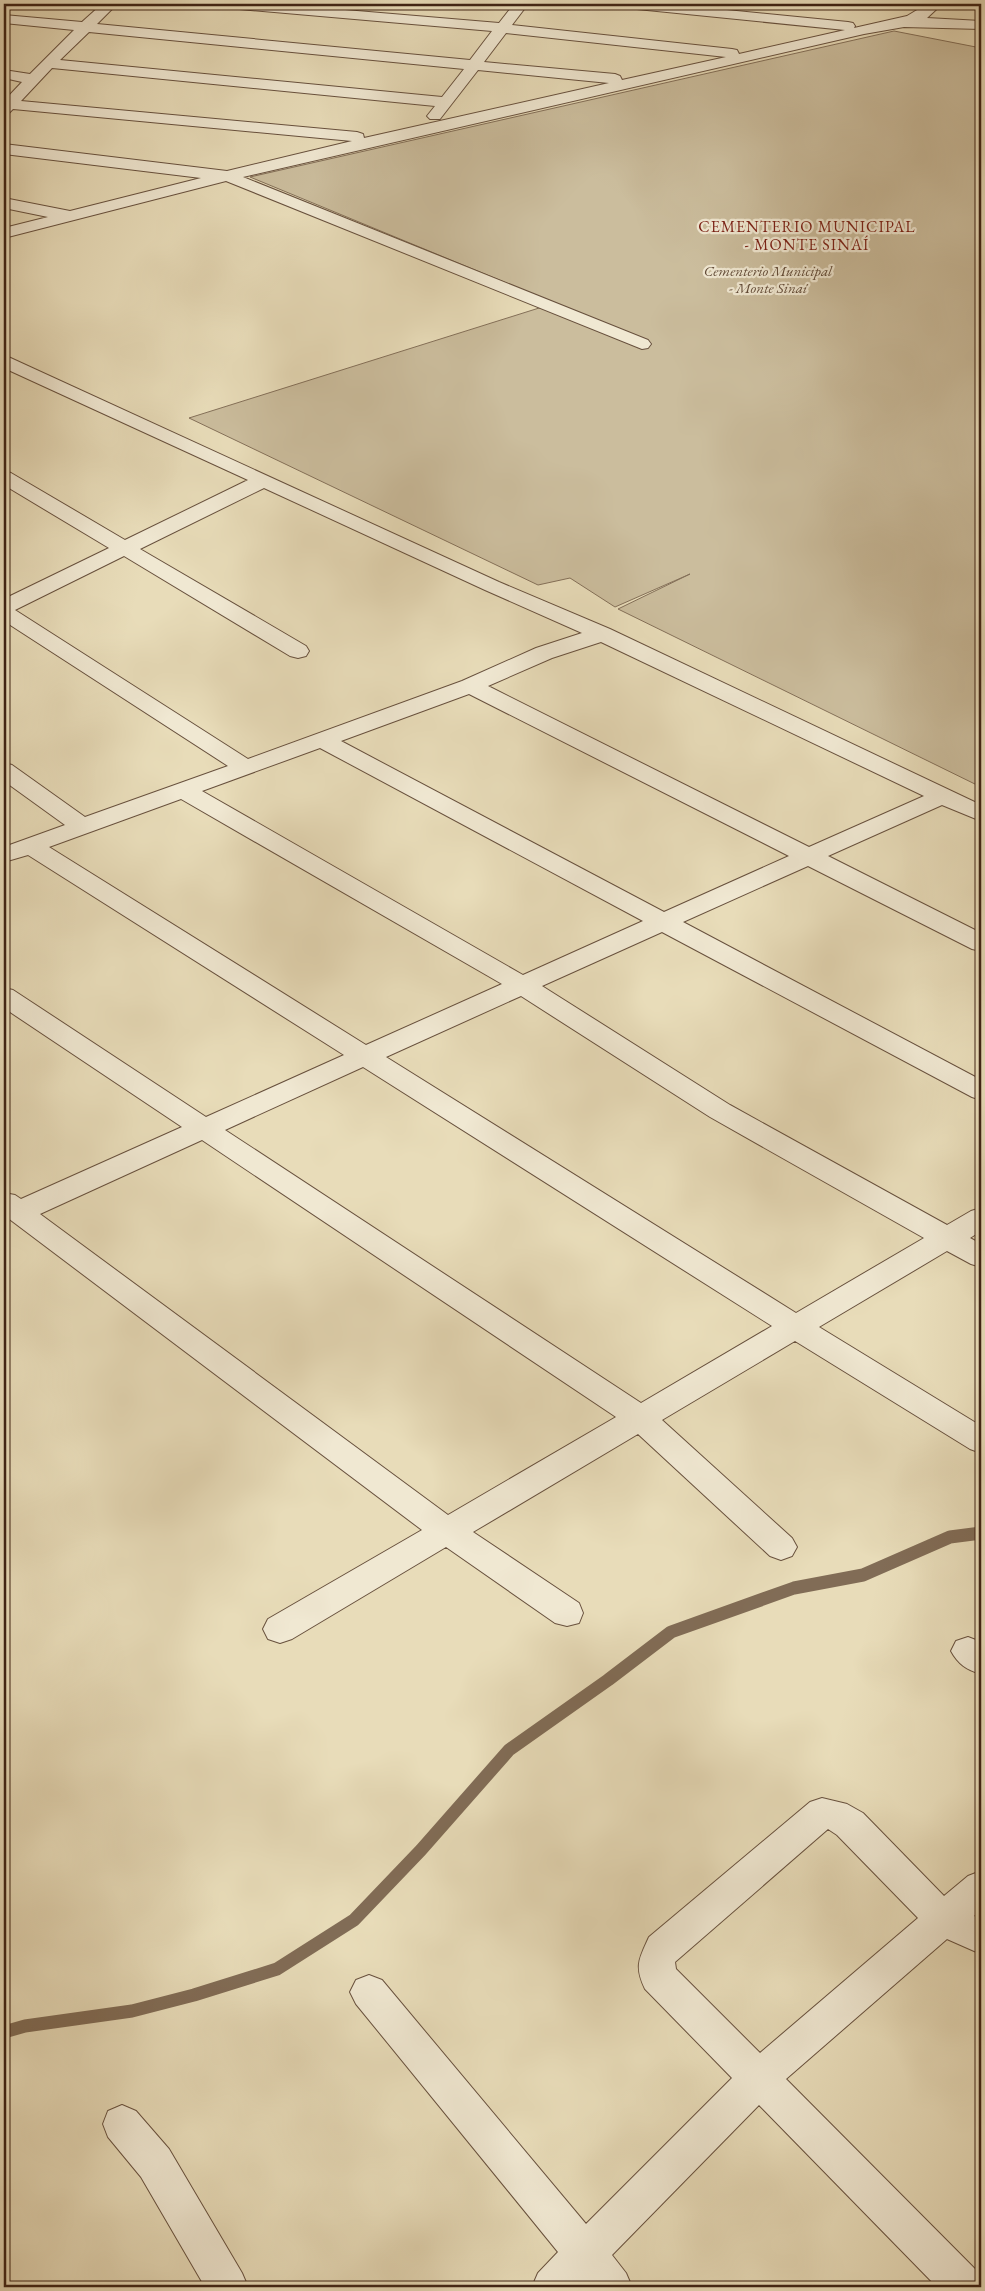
<svg xmlns="http://www.w3.org/2000/svg" width="985" height="2291" viewBox="0 0 985 2291" font-family="'EB Garamond',serif">
<style>
.green{fill:#cbbd9d;stroke:#847059}
.lines{fill:none;stroke-linecap:round;stroke-linejoin:round}
.stream{stroke:#816c56;stroke-width:13}
.minor-casing{stroke:#68513e;stroke-width:2}
.minor{fill:#f0e8d2;fill-rule:evenodd}
.labels{text-anchor:middle;dominant-baseline:central;stroke-width:4.5;stroke-linejoin:round;paint-order:stroke}
.far-park-label{font-size:15px;font-style:italic;fill:#614a37;stroke:#f0e8d2}
.far-quarter-label{font-size:16px;letter-spacing:1px;fill:#7a1f14;stroke:#f0e8d2}
</style>
<rect width="100%" height="100%" fill="#e8dcb9"/>
<filter id="stains"><feTurbulence type="fractalNoise" baseFrequency=".004" numOctaves="4"/><feColorMatrix values="0 0 0 0 .2 0 0 0 0 .09 0 0 0 0 .02 0 0 0 .5 -.17"/></filter>
<radialGradient id="worn" r=".72"><stop offset=".6" stop-color="#630" stop-opacity="0"/><stop offset="1" stop-color="#630" stop-opacity=".3"/></radialGradient>
<!-- green -->
<path class="green" d="M894,31l87,17v739l-363,-178 72,-35 -75,33 -45,-29 -32,7 -349,-167 366,-115 -305,-126z"/>
<g class="lines">
<!-- stream -->
<path class="stream" d="M4,2032l21,-6 107,-15 62,-16 83,-26 77,-49 67,-70 88,-100 99,-70 63,-48 123,-44 69,-13 87,-38 31,-4"/>
<!-- minor casing -->
<g class="minor-casing">
<path id="minor" d="M102,4h15l-20,20 373,36 22,-29 -264,-23 -7,-4h53l225,19 15,-19h14l-16,21 220,24 5,1 2,4 106,-24 -218,-22 -7,-4h47l181,18 5,1 2,3 -1,2 53,-12 20,-12h15l-15,14 54,3v8l-77,-2 -40,7 -621,143 405,163 3,4 -3,4 -6,1 -416,-168 -222,57v-10l44,-11 -44,-9v-10l66,13 131,-33 -197,-24v-10l223,27 125,-30 -339,-32 -4,4 -5,2v-14l18,-19 -18,-4v-8l26,4 44,-44 -70,-7v-8l78,7zM89,32l375,37 -22,28 -382,-37zM506,33l220,24 -104,23 -2,-4 -5,-2 -131,-12zM52,68l383,38 -8,10 3,3h10l38,-49 131,13 -245,55 -1,-4 -6,-2 -336,-31z
M4,355l495,227 111,47 371,176v16l-39,-16 -114,51 153,77v18l-9,-2 -164,-83 -125,56 298,158v20l-9,-3 -310,-165 -120,54 188,119 217,120 24,-14 10,-3v23l-11,7 11,6v23l-10,-3 -24,-13 -128,76 162,99v27l-11,-4 -175,-108 -133,79 130,118 5,9 -5,9 -11,4 -11,-4 -132,-122 -165,98 106,71 4,10 -4,10 -12,3 -12,-3 -109,-76 -154,92 -12,4 -12,-4 -5,-10 5,-10 154,-89 -418,-315v-22l11,2 6,4 161,-72 -178,-119v-20l9,2 193,127 138,-62 -316,-200 -24,7v-15l61,-22 -61,-44v-18l8,2 73,52 143,-51 -224,-145v-22l105,-51 -105,-63v-14l7,2 114,67 123,-60 -244,-112zM264,488l221,102 97,43 -46,15 -74,33 -214,78 -233,-149 109,-54 166,100 8,2 8,-2 3,-5 -3,-5 -166,-97zM601,642l323,154 -115,51 -321,-161 64,-28zM469,694l320,162 -125,56 -323,-171zM320,748l323,173 -120,54 -321,-184zM181,799l321,185 -136,61 -317,-198zM521,996l189,121 214,121 -128,75 -410,-256zM363,1067l409,259 -131,77 -416,-273zM202,1140l414,277 -168,98 -408,-301z
M968,1637l13,5v32c-14,-4 -23,-10 -30,-23l5,-10z
M822,1798l25,6 16,9 81,83 24,-20 13,-5v38l-7,7 7,3v35l-34,-15 -161,140 193,194 2,14h-44l-178,-182 -147,150 14,18 6,14h-46l-3,-3 -3,3h-48l6,-14 20,-21 -202,-248 -6,-12 6,-12 13,-5 13,5 204,244 146,-146 -87,-89c-11,-23 -6,-30 4,-52l161,-135zM828,1829l9,6 81,83 -158,135 -84,-84 -1,-7z
M122,2105l14,6 33,38 73,124 6,14h-43l-64,-110 -33,-40 -5,-13 5,-13z"/>
</g>
<!-- minor -->
<use href="#minor" class="minor"/>
</g>
<g class="labels">
<!-- far-park labels -->
<g class="far-park-label">
<text x="768" y="270">Cementerio Municipal<tspan x="768" dy="17">- Monte Sinaí</tspan></text>
</g>
<!-- far-quarter labels -->
<g class="far-quarter-label">
<text x="807" y="226">CEMENTERIO MUNICIPAL<tspan x="807" dy="18">- MONTE SINAÍ</tspan></text>
</g>
</g>
<!-- margin -->
<rect width="985" height="2291" fill="none" stroke="#e8dcb9" stroke-width="20"/>
<rect x="5" y="5" width="975" height="2281" fill="none" stroke="#3e2315" stroke-width="2.5"/>
<rect x="10" y="10" width="965" height="2271" fill="none" stroke="#3e2315"/>
<rect width="100%" height="100%" filter="url(#stains)"/>
<rect width="100%" height="100%" fill="url(#worn)"/>
</svg>
